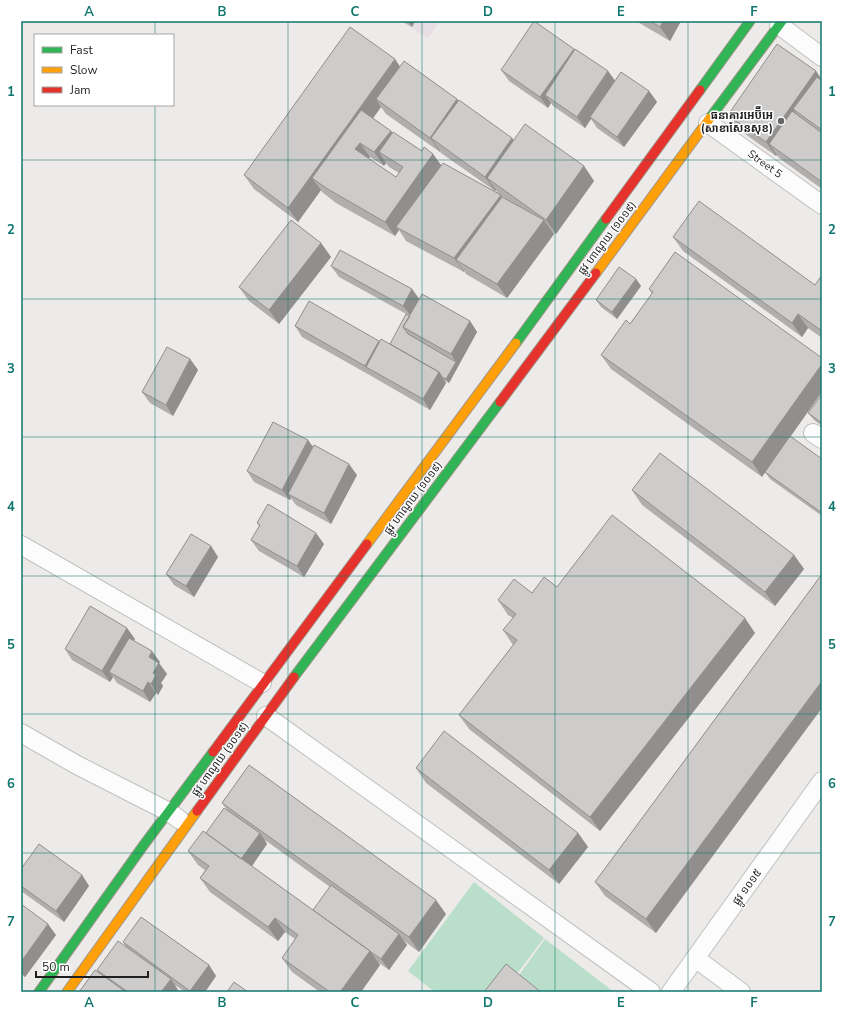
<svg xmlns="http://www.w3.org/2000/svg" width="843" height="1013" viewBox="0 0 843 1013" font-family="'Nunito Sans','Noto Sans Khmer',sans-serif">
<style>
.industrial{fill:#e6dee3}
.pitch{fill:#b9deca}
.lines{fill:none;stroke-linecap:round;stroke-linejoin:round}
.street-casing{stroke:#c0c0bf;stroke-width:20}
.fast-casing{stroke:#a19588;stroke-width:11}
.slow-casing{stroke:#a19588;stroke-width:11}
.jam-casing{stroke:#a19588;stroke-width:11}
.street{stroke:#fcfcfc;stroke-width:18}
.fast{stroke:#30b455;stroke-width:9}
.slow{stroke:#ff9f0a;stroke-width:9}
.jam{stroke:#e5322d;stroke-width:9}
.wall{fill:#b1afae;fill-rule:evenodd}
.shaded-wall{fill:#908f8d}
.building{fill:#ceccca;stroke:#908f8d}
.grid{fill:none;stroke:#0f766e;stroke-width:1;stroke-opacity:0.55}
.poi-dot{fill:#676666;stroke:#fff;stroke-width:1.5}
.labels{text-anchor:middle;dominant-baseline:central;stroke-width:3;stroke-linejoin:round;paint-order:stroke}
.poi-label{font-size:11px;font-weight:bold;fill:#1f1f1f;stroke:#fff;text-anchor:end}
.street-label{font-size:11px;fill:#1f1f1f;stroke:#fff}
.neatline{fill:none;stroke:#0f766e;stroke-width:1.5}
.grid-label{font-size:13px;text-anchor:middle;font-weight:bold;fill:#0f766e}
</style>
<rect width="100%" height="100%" fill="#edebe9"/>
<!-- industrial -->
<path class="industrial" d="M400,21h40l-12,17z"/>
<!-- pitch -->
<path class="pitch" d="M474,882l70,56 -41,54h-68l-27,-21z
M545,939l69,53h-79l-18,-14z"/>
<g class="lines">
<!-- street casing -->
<g class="street-casing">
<path id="street" d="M779,25l43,32
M708,123l114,82
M813,433l9,6
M21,545l241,138
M266,716l385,276
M21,733l56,32 92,47 11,8
M695,958l46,34
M671,992l151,-211"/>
</g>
<!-- fast casing -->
<g class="fast-casing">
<path id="fast" d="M700,90l50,-69
M710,118l72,-97
M516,343l90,-124
M294,677l206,-275
M39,992l104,-146 70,-94"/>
</g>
<!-- slow casing -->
<g class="slow-casing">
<path id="slow" d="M596,273l114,-155
M367,544l149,-201
M67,992l130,-181"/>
</g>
<!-- jam casing -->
<g class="jam-casing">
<path id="jam" d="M606,219l94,-129
M500,402l96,-129
M213,752l154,-208
M197,811l97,-134"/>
</g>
<!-- street -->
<use href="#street" class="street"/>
<!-- fast -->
<use href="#fast" class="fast"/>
<!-- slow -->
<use href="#slow" class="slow"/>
<!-- jam -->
<use href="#jam" class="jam"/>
</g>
<!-- wall -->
<path class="wall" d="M402,21h13l-3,6z
M636,21h45l-11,20z
M574,49l1,1 33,21 7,10 34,10 8,11 -33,45 -27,-19 -6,-9 -6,9 -32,-22 -2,-3 -3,5 -39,-27 -8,-11z
M400,66l57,33 1,2 54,37 2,2 70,26 10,15 -38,53 -3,-2 1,2 -47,64 -41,-24 -2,-3v1l-58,-31 -7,-11 -4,6 -59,-33 -14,-11 -1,-2 -23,32 -44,-33 -10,-14zM381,107l5,7 54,38v-1l1,2 54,38 1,-1 1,2 9,7 -4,-2 -1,-2 -60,-30 -8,-11 -11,-3 -30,-18 -1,-2 -18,-13zM370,157l14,9 2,-3 3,4 10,6 -3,4 -28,-18z
M816,71l6,9v109l-43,-31 -2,-3 -1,1 -38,-27 -10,-14z
M673,237l142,48 7,-10v63l-14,-10 -6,9 -119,-86z
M321,243l10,14 -52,67 -30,-23 -10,-14z
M675,252l87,225 -151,-108 -10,-14 29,-31 22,-30 -3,-5z
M331,266l81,23 7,10 51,22 7,11 -28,51 -4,-2 1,2 -16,27 -57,-33 -71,-40 -7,-11 95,18 20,-28 -71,-39z
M636,279l5,7 -24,33 -16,-12 -5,-7z
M190,359l8,11 -25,46 -23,-13 -8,-11z
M822,394v32l-8,-6 -6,-7z
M822,459v57l-52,-37 -5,-7z
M247,471l110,4 -26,49 -35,-19 -5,-7 -1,2 -36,-18z
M632,490l162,65 10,14 -29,37 -133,-101z
M257,523l67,21 -20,33 -45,-26 -8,-11 8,-14z
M211,546l7,11 -24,40 -20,-12 -8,-11z
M822,574l-166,359 -51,-37 -10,-14z
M557,587l198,46 -155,198 -131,-102 -10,-14 54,-70 -10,-15 10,-12 -5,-3 -10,-15z
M135,639l-1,2 26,21 -1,1 8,11 -6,9 2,3 -5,9 -2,-2 -6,9 -33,-19 -4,-6 -3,5 -38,-22 -7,-11z
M416,768l162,65 10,14 -29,37 -133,-101z
M222,803l224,111 -27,38 -15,-11 3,4 -18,25 -10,-7 1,2 -19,27h-41l-28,-20 -10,-14 13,-19 -10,-7 -7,9 -68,-49 -10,-14 5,-8 -7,-5 -10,-14 40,-40zM265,840l65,47 -17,23 -61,-44 15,-22z
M21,869l61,6 7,11 -25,36 -43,-31z
M21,904l35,31 -31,42 -4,-3z
M123,942l86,23 7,11 -11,16h-20l-10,-7 3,5 -1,2h-98l21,-18 -3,-4 29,-23z"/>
<!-- shaded-wall -->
<path class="shaded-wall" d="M408,21h7l-3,6z
M663,21h18l-11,20 -10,-14z
M574,49l7,11 -36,35 6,8 -3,5 -8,-11z
M395,59l10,15 -29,25 5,8 -57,80 -12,-9 9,12 -23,32 -10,-14z
M608,71l8,11 -26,35 1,2 -6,9 -8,-11z
M816,71l6,9v11l-29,18 8,12 -32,23 8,11 -1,1 -10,-14z
M649,91l8,11 -33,45 -7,-10z
M457,99l10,15 -36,24 9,13v1l-10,-14z
M391,131l10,14 -22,7 7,11 -2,3 -10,-14z
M512,138l10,15 -35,25 9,12 -1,1 -10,-14z
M360,143l10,14 -5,6 -10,-14z
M433,154l10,14 -47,59 3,3 -4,6 -10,-14z
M584,166l10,15 -38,53 -10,-14z
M501,195l10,14 -55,51 8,11v1l-10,-14z
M544,220l10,14 -47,64 -10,-14z
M321,243l10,14 -52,67 -10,-14z
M636,279l5,7 -24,33 -5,-7z
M412,289l8,11 -9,16 -8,-10z
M798,314l10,14 -6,9 -10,-14z
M470,321l7,11 -28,51 -3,-4 10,-17 -5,-8z
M379,341l8,11 -21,15 7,10 -8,-11z
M190,359l8,11 -25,46 -7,-11z
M822,364v28l-60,85 -10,-15z
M439,372l7,11 -16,27 -7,-11z
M308,440l8,11 -28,43 3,4 -1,2 -8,-10z
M349,464l8,11 -26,49 -7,-11z
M316,533l8,11 -20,33 -7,-11z
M211,546l7,11 -24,40 -8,-11z
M794,555l10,14 -29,37 -10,-14z
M745,618l10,15 -155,198 -10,-14z
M127,628l8,11 -21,36 -5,-3 4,5 -3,5 -8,-11z
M152,651l8,11 -2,2 1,-1 8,11 -6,9 2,3 -5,9 -7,-11 2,-11 -4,-16z
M822,681v27l-166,225 -10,-14z
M148,682l8,11 -6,9 -7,-11z
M260,833l7,11 -18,26 -8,-11z
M578,833l10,14 -29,37 -10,-14z
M82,875l7,11 -25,36 -8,-11z
M436,900l10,14 -27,38 -10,-15z
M275,918l10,14 -7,9 -10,-14z
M48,924l8,11 -31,42 -4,-5v-10z
M399,934l8,11 -18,25 -8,-11z
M370,951l10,14 -19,27h-21z
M209,965l7,11 -11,16h-14l-1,-1z
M171,979l7,11 -1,2h-16z"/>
<!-- building -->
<path class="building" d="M534,21l40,28 -34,48 -39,-27z
M650,21h13l-3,6z
M350,27l45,32 -107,149 -44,-33z
M777,44l39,27 -50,71 -38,-27z
M575,49l33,22 -31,46 -32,-22z
M404,61l53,38 -27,39 -54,-39z
M621,72l28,19 -32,46 -27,-20z
M817,77l5,4v49l-29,-21z
M459,100l53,38 -27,39 -54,-39z
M361,110l30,21 -17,21 -14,-9 -5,6 41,28 7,-10 -24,-15 14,-20 29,19 2,-4 9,7 -48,68 -59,-34 -14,-10z
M792,111l30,22v49l-53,-38z
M525,124l59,42 -38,54 -59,-42z
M443,163l58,32 -47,63 -58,-31z
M502,197l42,23 -47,64 -41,-24z
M699,201l116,84 7,-10v56l-24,-17 -6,9 -119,-86z
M291,220l30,23 -52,67 -30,-23z
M340,250l72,39 -9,17 -72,-40z
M675,252l147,106v6l-70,98 -151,-107 25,-35 4,4 23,-32 -4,-3z
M619,267l17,12 -24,33 -16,-12z
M422,294l48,27 -19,33 -48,-27z
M309,301l70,40 -14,25 -70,-40z
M406,314l4,2 -7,11 5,7 48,28 -10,17 -4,-2 -3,-5 -49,-28z
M381,339l58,33 -16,27 -57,-32z
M167,347l23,12 -24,46 -24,-13z
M822,394v29l-14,-10z
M273,422l35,18 -26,50 -35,-19z
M790,436l32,23v54l-57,-41z
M314,445l35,19 -25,49 -36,-19z
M660,453l134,102 -29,37 -133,-102z
M268,504l48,29 -19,33 -46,-26 9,-15 -3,-2z
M612,515l133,103 -155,199 -131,-102 58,-75 -14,-10 13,-16 -18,-14 16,-21 18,14 12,-16 13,10z
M191,534l20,12 -25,40 -20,-12z
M822,574v107l-176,238 -51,-37z
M90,606l37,22 -25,43 -37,-22z
M129,638l23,13 -3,6 10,6 -6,10 3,2 -5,9 -3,-2 -5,9 -34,-19z
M444,731l134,102 -29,37 -133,-102z
M249,765l187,135 -27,37 -187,-134z
M224,808l36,25 -19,26 -35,-26z
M203,831l167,120 -30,41h-10l-48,-34 16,-23 -23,-17 -7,9 -68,-49 9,-12 -21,-15z
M39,844l43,31 -26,36 -35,-25v-17z
M331,885l68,49 -18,25 -10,-7 -1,-1 -57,-41z
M21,904l27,20 -27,38z
M141,917l68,48 -19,26 -67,-49z
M118,941l53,38 -10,13h-33l-31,-22z
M506,964l35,28h-57z
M95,970l31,22h-47z
M234,982l14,10h-21z"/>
<!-- grid -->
<path class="grid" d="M155,21v14M288,21v971M422,21v971M555,21v971M688,21v971M155,105v887M21,160h801M21,299h801M21,437h801M21,576h801M21,714h801M21,853h801"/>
<!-- markers -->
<circle class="poi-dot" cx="781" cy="121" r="4"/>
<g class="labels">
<!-- poi labels -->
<g class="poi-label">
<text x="773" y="115">ធនាគារអេប៊ីអេ<tspan x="773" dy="13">(សាខាសែនសុខ)</tspan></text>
</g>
<!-- street labels -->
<g class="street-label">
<text transform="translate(765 164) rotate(36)">Street 5</text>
<text transform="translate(607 238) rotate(-53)">ផ្លូវ ហាណូយ (១០១៩)</text>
<text transform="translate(413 498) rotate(-53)">ផ្លូវ ហាណូយ (១០១៩)</text>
<text transform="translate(220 759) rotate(-54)">ផ្លូវ ហាណូយ (១០១៩)</text>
<text transform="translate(747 887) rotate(-54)">ផ្លូវ ១០១៥</text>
</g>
</g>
<!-- border -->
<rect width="843" height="1013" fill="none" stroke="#ffffff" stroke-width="44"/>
<!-- legend -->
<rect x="34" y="34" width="140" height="72" fill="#ffffff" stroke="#a5a5a5"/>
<rect x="42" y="47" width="20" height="6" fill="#30b455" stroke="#a5a5a5"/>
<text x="70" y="54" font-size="12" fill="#1f1f1f">Fast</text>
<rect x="42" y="67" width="20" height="6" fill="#ff9f0a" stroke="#a5a5a5"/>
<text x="70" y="74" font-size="12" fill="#1f1f1f">Slow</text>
<rect x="42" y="87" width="20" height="6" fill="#e5322d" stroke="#a5a5a5"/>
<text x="70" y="94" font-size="12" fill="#1f1f1f">Jam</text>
<!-- scale -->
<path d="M36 971v6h112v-6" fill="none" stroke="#1f1f1f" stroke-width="2"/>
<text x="42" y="971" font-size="12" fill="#1f1f1f" stroke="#ffffff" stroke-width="3" paint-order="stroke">50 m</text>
<rect x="22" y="22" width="799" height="969" class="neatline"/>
<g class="grid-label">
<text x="89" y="16">A</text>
<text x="222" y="16">B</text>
<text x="355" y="16">C</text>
<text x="488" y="16">D</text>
<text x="621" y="16">E</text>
<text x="754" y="16">F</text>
<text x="11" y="96">1</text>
<text x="832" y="96">1</text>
<text x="11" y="234">2</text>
<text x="832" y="234">2</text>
<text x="11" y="373">3</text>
<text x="832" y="373">3</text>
<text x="11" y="511">4</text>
<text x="832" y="511">4</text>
<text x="11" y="649">5</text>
<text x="832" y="649">5</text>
<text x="11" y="788">6</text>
<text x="832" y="788">6</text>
<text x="11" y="926">7</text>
<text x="832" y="926">7</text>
<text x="89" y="1007">A</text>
<text x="222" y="1007">B</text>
<text x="355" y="1007">C</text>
<text x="488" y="1007">D</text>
<text x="621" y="1007">E</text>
<text x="754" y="1007">F</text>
</g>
</svg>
